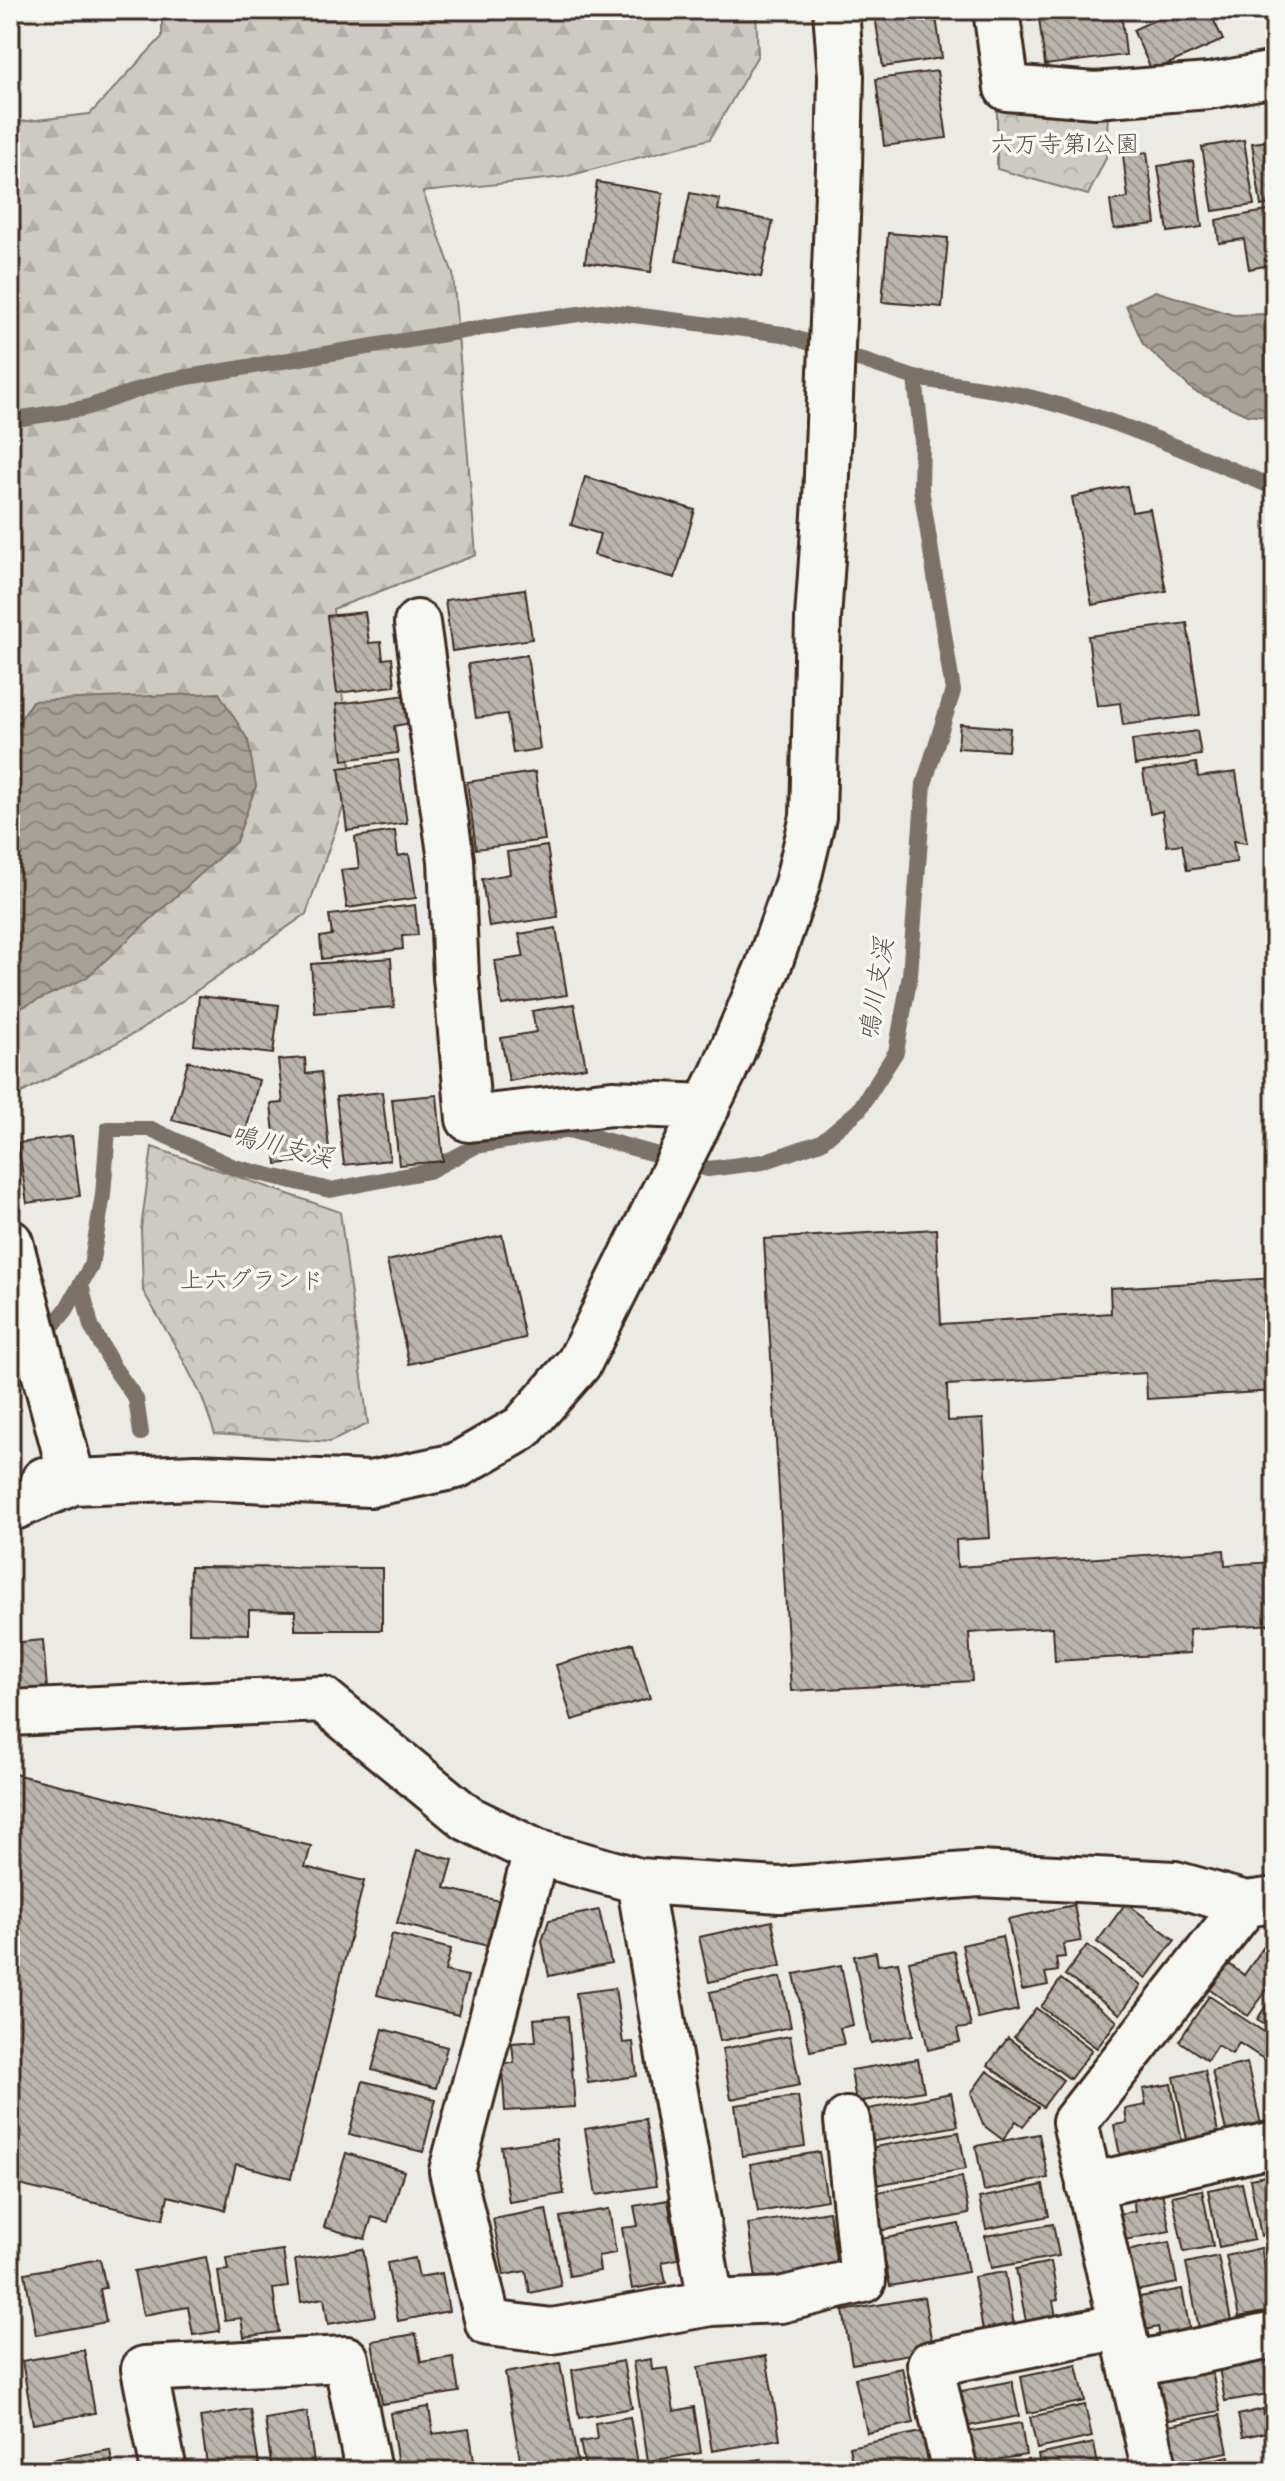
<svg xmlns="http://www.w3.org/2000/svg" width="1285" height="2481" viewBox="0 0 1285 2481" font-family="Dekko,'Klee One',sans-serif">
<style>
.forest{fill:url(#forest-firs);stroke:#847a71;stroke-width:2}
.park{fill:url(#park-crowns);stroke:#847a71;stroke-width:2}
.water{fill:url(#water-waves);stroke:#7c7167;stroke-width:2}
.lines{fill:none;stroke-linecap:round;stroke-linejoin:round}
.stream{stroke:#7c7167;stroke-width:16}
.building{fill:url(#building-back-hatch);stroke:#3b2a1e;stroke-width:2}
.minor-casing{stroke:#3b2a1e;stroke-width:50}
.minor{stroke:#f6f6f2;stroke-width:44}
.labels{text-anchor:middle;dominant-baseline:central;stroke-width:7;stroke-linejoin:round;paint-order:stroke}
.park-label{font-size:24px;fill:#605248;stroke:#f6f6f2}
.water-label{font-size:26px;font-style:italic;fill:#615449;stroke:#f6f6f2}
</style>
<defs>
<pattern id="forest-firs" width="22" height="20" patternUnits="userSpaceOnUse" patternTransform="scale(2)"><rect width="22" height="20" fill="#cdcac4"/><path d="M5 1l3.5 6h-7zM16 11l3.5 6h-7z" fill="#b1aea8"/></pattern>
<pattern id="park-crowns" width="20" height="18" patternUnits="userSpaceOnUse" patternTransform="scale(2)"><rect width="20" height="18" fill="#cdcac4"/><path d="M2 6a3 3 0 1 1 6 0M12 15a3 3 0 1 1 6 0" fill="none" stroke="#b1aea8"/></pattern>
<pattern id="water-waves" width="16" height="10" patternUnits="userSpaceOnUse" patternTransform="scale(2)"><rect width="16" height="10" fill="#a8a198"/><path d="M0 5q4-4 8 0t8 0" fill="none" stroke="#8a837b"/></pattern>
<pattern id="building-back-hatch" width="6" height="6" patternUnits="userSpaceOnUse" patternTransform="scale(2)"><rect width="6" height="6" fill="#bab4ae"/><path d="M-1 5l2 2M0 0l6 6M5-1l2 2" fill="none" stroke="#98938d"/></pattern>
</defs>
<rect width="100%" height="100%" fill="#ebeae5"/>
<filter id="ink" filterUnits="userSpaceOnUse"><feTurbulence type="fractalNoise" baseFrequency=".0125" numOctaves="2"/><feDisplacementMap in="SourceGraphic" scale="16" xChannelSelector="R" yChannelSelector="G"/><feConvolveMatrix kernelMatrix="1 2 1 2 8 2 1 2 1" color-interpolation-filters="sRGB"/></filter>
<g filter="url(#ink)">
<!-- forest -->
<path class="forest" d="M162,10h594l2,45 -48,84 -146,38 -141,15 30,82 23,281 -143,54 19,173 -46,132 -167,117 -129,68v-976l80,-9 72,-77z"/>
<!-- park -->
<path class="park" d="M997,100l111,11 -2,47 -18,37 -91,-26z
M152,1147l188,65 28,212 -38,18 -115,-8 -13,-37 -23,-45 -36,-61 -2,-62z"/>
<!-- water -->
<path class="water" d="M1155,291l78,24 35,-1 7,7v97l-28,-3 -53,-24 -51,-47 -17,-39z
M219,693l29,47 8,46 -20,56 -150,136 -76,35v-277l22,-35z"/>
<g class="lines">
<!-- stream -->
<path class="stream" d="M10,420l75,-12 79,-27 347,-58 91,-12 181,23 132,44
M81,1284l10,42 23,42 22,31 5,34
M10,1376l56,-66 25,-44 12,-71 5,-66h43l83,38 96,23 99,-19 47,-25 93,-16 139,39 55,-7 58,-20 38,-32 37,-58 14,-77 14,-191 29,-93 -32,-203 1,-47 -7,-63c37,6 77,10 114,19 84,21 166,57 246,91"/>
</g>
<!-- building -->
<path class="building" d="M874,10h61l7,48 -59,9z
M1104,10h17l5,45 -81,10 -6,-47z
M1176,10h33l14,30 -71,31 -19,-41z
M937,71l10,67 -63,8 -8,-67z
M1244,140l10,65 -41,6 -11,-64z
M1275,140v63l-14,3 -9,-63z
M1147,152l9,72 -42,5 -4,-28 18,-3 -5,-43z
M1193,161l9,66 -34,5 -10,-66z
M597,182l66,11 -12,79 -66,-10z
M690,193l30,6 -2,11 55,11 -12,56 -85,-16z
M1272,210l3,54 -26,5 -5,-30 -25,4 -3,-23z
M888,233l60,5 -6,69 -60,-5z
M585,477l110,33 -20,68 -81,-23 6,-21 -29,-9z
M1127,486l5,26 18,-3 16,82 -74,14 -20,-108z
M525,589l7,50 -80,12 -7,-51z
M365,612l4,31 12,-1 2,17 9,-1 3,28 -58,7 -10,-77z
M1187,623l13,92 -77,10 -3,-22 -23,3 -9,-70z
M527,655l13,94 -27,4 -6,-39 -31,4 -8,-54z
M407,695l4,28 -17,3 4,27 -55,7 -7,-56z
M960,724l50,4 -2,23 -50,-3z
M1197,731l4,24 -66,10 -3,-25z
M398,760l9,63 -60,8 -8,-63z
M1196,763l2,14 38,-5 11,71 -14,-2 4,21 -50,8 -5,-26 -15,2 -5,-35 -12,3 -7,-43z
M535,772l10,68 -69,9 -9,-67z
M395,831l3,25 11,-2 7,44 -69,10 -6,-38 18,-2 -4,-31z
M547,846l11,71 -69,10 -7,-48 28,-5 -3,-22z
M415,905l3,30 -16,1 1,13 -81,10 -2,-22 12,-2 -3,-20z
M556,928l11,67 -65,10 -7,-44 29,-4 -5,-23z
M391,958l3,49 -79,6 -4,-49z
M199,996l80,9 -6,49 -79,-9z
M574,1004l12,63 -77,14 -8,-43 35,-6 -4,-21z
M305,1058l1,16 15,-2 9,86 -53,6 -6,-60 12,-1 -5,-43z
M188,1061l71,19 -15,59 -72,-19z
M382,1092l8,68 -46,5 -8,-68z
M437,1095l6,66 -44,4 -7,-66z
M72,1136l8,60 -53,7 -9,-60z
M936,1229l5,95 170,-11 -1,-25 165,-10v113l-128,8 -1,-26 -199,12 1,36 35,-2 7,119 -34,2 1,27 267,-17 1,15 50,-3v62l-86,5 1,24 -135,8 -2,-34 -84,6 3,48 -181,10 -27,-452z
M502,1235l23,103 -116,26 -22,-103z
M190,1567l192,1v62h-87v-19l-46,-1v24l-60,-1z
M43,1640l4,49 -37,3v-49z
M633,1643l17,55 -78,22 -16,-55z
M10,1773l301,73 -6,21 59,14 -73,297 -55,-14 -11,46 -57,-14 -5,23 -153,-36 2,-220z
M417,1850l36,10 -8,28 59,14 -12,45 -95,-24z
M1126,1903l49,37 -29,38 -49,-36z
M1074,1905l7,36 -18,3 2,13 -9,1 2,13 -13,2 3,12 -26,5 -14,-71z
M599,1910l12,53 -62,13 -7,-35 7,-21z
M772,1921l9,45 -72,16 -10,-45z
M392,1934l59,15 -6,22 23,5 -10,39 -81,-20z
M1002,1936l16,74 -40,9 -16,-74z
M1267,1942l8,5v32l-27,37 -38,-26 19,-26 15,11z
M1087,1945l54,41 -21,28 -55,-39z
M954,1951l17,76 -14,2 3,13 -32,8 -19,-89z
M876,1952l2,13 20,-3 15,73 -42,8 -17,-87z
M841,1965l12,60 -13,3 4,16 -34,7 -16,-77z
M781,1977l10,50 -71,14 -10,-49z
M1061,1979l56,42 -20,27 -56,-41z
M615,1988l8,55 10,-1 4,34 -49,7 -12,-90z
M1275,1991v40l-18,-11z
M1209,1996l66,43v16l-5,8 -31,-20 -7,11 -15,-9 -10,15 -28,-19z
M1036,2008l56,42 -22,29 -56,-42z
M568,2016l7,91 -70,4 -3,-47 12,-1 -2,-20 24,-2 -2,-22z
M383,2029l64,18 -11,41 -64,-18z
M790,2036l10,49 -69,14 -9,-50z
M1008,2038l55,42 -20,27 -55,-42z
M918,2059l6,32 -68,11 -5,-32z
M1247,2063l14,61 -35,7 -14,-60z
M1205,2070l13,62 -31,8 -13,-63z
M987,2071l51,36 -15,19 -7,-5 -13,19 -20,-15 -12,-32z
M363,2081l73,18 -13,53 -74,-18z
M1171,2084l11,58 -62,13 -6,-30 13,-2 -2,-14 21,-4 -3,-16z
M951,2093l7,33 -94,17 -6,-32z
M798,2096l7,50 -63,10 -7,-51z
M645,2119l11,67 -60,9 -11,-66z
M959,2132l7,37 -96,17 -7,-37z
M1039,2134l9,44 -64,13 -8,-45z
M556,2139l8,55 -55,8 -8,-56z
M819,2152l8,48 -69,12 -8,-48z
M346,2153l58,18 -16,51 -16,-5 -7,22 -41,-12z
M1275,2174v60l-14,2 -11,-57z
M962,2177l7,37 -90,17 -7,-38z
M1242,2183l12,57 -35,7 -11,-57z
M1043,2185l6,31 -63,13 -7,-31z
M1202,2190l11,56 -29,6 -12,-56z
M1162,2192l8,39 -56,11 -5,-26 26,-5 -2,-13z
M668,2200l10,59 -16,3 4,21 -34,6 -10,-61 16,-2 -4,-20z
M546,2209l15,77 -31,7 -4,-22 -22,4 -11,-56z
M609,2209l7,44 -18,3 2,15 -31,5 -9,-59z
M829,2211l8,56 -81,12 -8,-55z
M959,2224l9,48 -78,14 -9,-47z
M1053,2224l6,32 -68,12 -6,-32z
M1275,2241v42l-8,-40z
M1169,2242l8,41 -52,10 -8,-40z
M1261,2248l13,62 -35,7 -13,-61z
M363,2249l12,67 -47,8 -4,-26 -23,4 -6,-42z
M283,2250l5,37 -15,2 6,43 -35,5 -3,-19 -16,2 -7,-49 10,-1 -2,-12z
M1218,2256l13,65 -32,7 -13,-65z
M206,2257l14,74 -27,4 -5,-28 -45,8 -9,-44z
M415,2258l4,19 23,-4 7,38 -51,10 -11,-58z
M100,2259l6,29 -6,1 6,33 -70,13 -11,-62z
M1051,2262l7,38 -5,1 4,21 -30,5 -11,-58z
M1005,2272l10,59 -31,6 -10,-60z
M1182,2289l9,47 -30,7 -3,-16 -22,5 -7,-33z
M924,2297l9,53 -81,14 -9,-53z
M416,2334l5,28 32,-5 6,35 -77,12 -10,-63z
M84,2350l11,63 -62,11 -11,-63z
M766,2356l14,83 -68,12 -14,-84z
M651,2359l1,11 15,-2 7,43 20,-4 7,46 -53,8 -15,-99z
M1275,2359v34l-50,8 -6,-33z
M623,2361l9,47 -53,10 -7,-48z
M560,2363l18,102 -35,6h-21l-17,-98z
M1077,2365l8,36 -57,12 -7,-36z
M902,2368l12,55 -47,10 -12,-55z
M1212,2371l8,40 -62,11 -7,-39z
M1012,2381l7,35 -60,12 -7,-35z
M1085,2405l7,32 -55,12 -7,-32z
M429,2407l4,27 36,-5 5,31 -75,11 -9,-58z
M250,2409l10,62h-52l-8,-54z
M1263,2409l5,23 -25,5 -5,-22z
M307,2412l8,59h-43l-7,-52z
M1220,2415l8,37 -62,11 -7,-35z
M630,2417l8,47 -52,7 -6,-29 17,-3 -2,-16z
M1021,2423l5,32 -59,10 -6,-32z
M926,2431l7,37 -16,3h-63l-5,-24z
M1094,2443l5,28h-58l-3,-16z
M110,2450l3,21h-75l-1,-9z
M1229,2456l4,15h-64l-1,-1z
M761,2459l2,12h-45l-1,-4z
M1028,2460l2,11h-59z
M704,2466l1,5h-39z"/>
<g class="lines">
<!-- minor casing -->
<g class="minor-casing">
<path id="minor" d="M996,10l11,78 88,7 114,-9 66,-12
M417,623l34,237 5,117 13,142 143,-16 95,4
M10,1242l63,240 -29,-2
M10,1509l63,-27 123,-5 174,7 86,-18 66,-38 57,-65 144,-290 45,-106 29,-83 16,-67 5,-198 8,-119 13,-334 2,-90 -5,-66
M10,1713l312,-14 145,119 69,34 103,29 141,9 199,-16 196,10 71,20 29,-4
M536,1852l-84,319 36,152 64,8 159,-28 -72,-422
M1089,2186l186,-42
M711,2303l69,-3 83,-20 -16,-160
M1131,2365l144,-30
M164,2471l-20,-102 202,-10 22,112
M955,2471l-25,-107 192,-38
M1155,2471l-80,-349 171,-218"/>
</g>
<!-- minor -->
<use href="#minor" class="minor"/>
</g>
</g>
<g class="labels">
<!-- park labels -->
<g class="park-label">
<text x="1065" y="147">六万寺第1公園</text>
<text x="252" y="1283">上六グランド</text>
</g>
<!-- water labels -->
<g class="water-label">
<text transform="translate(879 990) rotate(-81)">鳴川支渓</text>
<text transform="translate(281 1149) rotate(14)">鳴川支渓</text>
</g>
</g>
<!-- margin -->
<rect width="1285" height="2481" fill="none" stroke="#f6f6f2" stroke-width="40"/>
<rect x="20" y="20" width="1245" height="2441" fill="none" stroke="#3b2a1e" stroke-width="3" filter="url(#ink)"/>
</svg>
